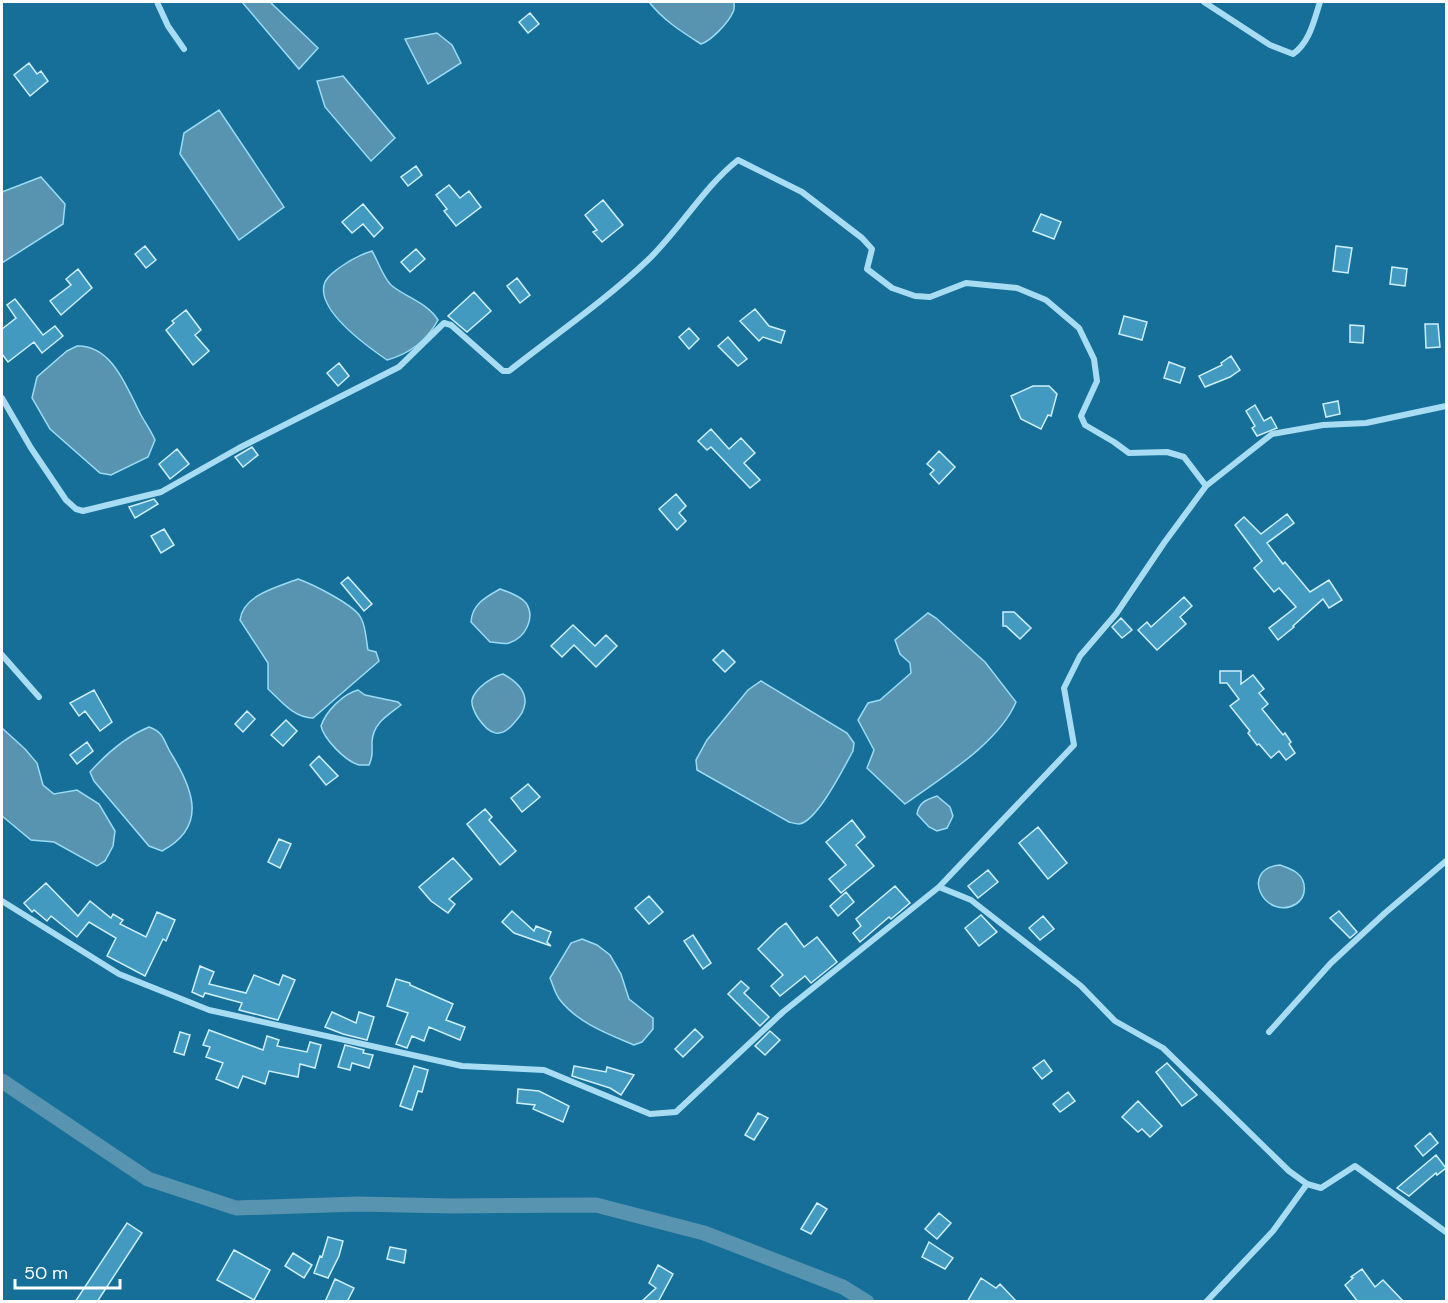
<svg xmlns="http://www.w3.org/2000/svg" width="1448" height="1303" viewBox="0 0 1448 1303" font-family="'DM Sans',sans-serif">
<style>
.water{fill:#5894af;stroke:#9adbf5;stroke-width:1.5}
.lines{fill:none;stroke-linecap:round;stroke-linejoin:round}
.canal{stroke:#5894af;stroke-width:15}
.building{fill:#439ac0;stroke:#cfeffc;stroke-width:1.5}
.minor{stroke:#a8dcf2;stroke-width:6}
</style>
<rect width="100%" height="100%" fill="#156f98"/>
<!-- water -->
<path class="water" d="M242,2h28l48,46 -19,21z
M649,2h85c0,4 1,7 -1,10 -4,10 -22,29 -32,32 -19,-12 -38,-24 -52,-42z
M437,33l15,12 9,18 -33,21 -23,-45z
M343,76l52,62 -24,23 -46,-54 -8,-26z
M219,110l65,97 -45,33 -59,-86 4,-21z
M41,177l24,27 -2,20 -61,39v-71z
M372,251c6,10 11,26 19,34 14,12 37,18 47,35 -11,20 -29,34 -51,40 -19,-13 -69,-48 -63,-75 1,-7 10,-13 15,-17 11,-8 20,-13 33,-17z
M77,346c36,-1 50,43 64,69 5,9 10,16 14,25l-7,17 -37,18 -11,-2 -50,-44 -18,-31 5,-21 30,-26z
M298,579c14,5 57,26 63,39 5,9 5,22 7,32l8,2 3,9 -66,57c-19,0 -32,-17 -45,-29v-26l-28,-43c3,-25 37,-33 58,-41z
M500,589c9,3 20,7 26,14 10,15 -1,35 -17,40 -5,2 -13,-1 -19,-1l-19,-20c1,-18 15,-25 29,-33z
M928,613l8,5 49,44 31,40c-17,41 -75,76 -111,102l-38,-36 7,-18 -16,-30 10,-17 12,-3 31,-27 -1,-10 -10,-9 -5,-14z
M503,674c11,6 23,15 22,29 -1,9 -5,13 -11,20 -14,17 -25,11 -36,-5 -3,-5 -7,-12 -6,-18 3,-12 20,-23 31,-26z
M761,681l86,52 7,10 -1,8c-9,16 -36,71 -54,73 -3,0 -6,-1 -10,-2l-92,-52 -1,-10 11,-20 41,-50z
M358,690l7,5 33,7 3,3c-14,11 -28,18 -29,37 0,10 1,14 -3,23 -1,0 -10,0 -10,0 -14,-4 -35,-26 -38,-39 5,-15 22,-32 37,-36z
M149,727c17,6 14,15 23,28 22,36 35,72 -10,96l-13,-5 -55,-65 -4,-9c16,-18 37,-36 59,-45z
M2,728l23,21 12,14 6,22 11,9 23,-4 22,14 16,27 -2,15 -8,15 -8,5 -43,-24 -23,-2 -29,-24z
M937,796l13,11 3,9 -6,12 -10,3 -8,-4 -12,-13c2,-12 9,-14 20,-18z
M1280,865c5,2 12,4 17,8 10,8 10,24 -1,31 -31,18 -58,-35 -16,-39z
M582,939l15,6 13,10 11,19 8,25 24,19v11l-11,13 -8,3c-26,-11 -56,-22 -74,-45 -5,-6 -7,-15 -10,-22l21,-35z"/>
<g class="lines">
<!-- canal -->
<path class="canal" d="M2,1081l146,98 88,29 122,-4 93,2 145,-1 108,28 139,54 24,15"/>
</g>
<!-- building -->
<path class="building" d="M530,13l9,11 -11,9 -9,-11z
M29,63l8,11 4,-3 7,10 -18,15 -16,-21z
M416,166l6,9 -14,11 -7,-9z
M449,185l11,13 9,-7 12,16 -25,19 -12,-15 3,-2 -11,-14z
M603,200l20,25 -21,17 -9,-10 4,-2 -12,-15z
M363,204l20,24 -9,9 -11,-13 -11,9 -10,-11z
M1041,214l20,8 -7,17 -21,-8z
M145,246l11,14 -10,8 -11,-14z
M1336,246l16,2 -4,25 -15,-2z
M416,249l9,10 -15,13 -9,-10z
M1392,267l15,2 -2,17 -15,-2z
M78,269l14,19 -31,27 -11,-14 21,-16 -5,-6z
M517,278l13,17 -10,8 -13,-17z
M474,292l17,19 -24,21 -19,-16z
M15,299l28,36 12,-9 8,10 -21,17 -8,-11 -26,20 -6,-8v-25l14,-11 -9,-13z
M755,309l14,17 16,5 -4,12 -18,-6 -4,4 -19,-20z
M186,310l15,20 -6,5 14,16 -16,14 -27,-35 8,-7 -2,-2z
M1124,316l23,6 -5,18 -23,-6z
M1425,324h13l2,23 -14,1z
M1350,325l14,1 -1,17 -13,-1z
M689,328l10,11 -10,10 -10,-12z
M728,337l19,22 -9,7 -20,-20z
M1231,356l9,14 -10,7 -25,10 -6,-11 23,-11 -1,-2z
M1169,362l16,6 -5,15 -16,-5z
M339,363l10,13 -11,10 -11,-13z
M1033,386h16l8,8 -6,22 -3,-1 -7,14 -20,-10 -10,-23z
M1338,401l2,13 -14,3 -3,-13z
M1255,405l9,16 7,-4 6,11 -20,8 -5,-8 3,-2 -9,-15z
M711,429l18,20 12,-11 14,15 -11,10 16,17 -10,8 -39,-41 -4,3 -9,-9z
M252,447l6,8 -15,12 -8,-10z
M177,449l12,15 -19,15 -11,-15z
M939,451l16,16 -16,17 -9,-10 4,-4 -7,-6z
M676,494l10,12 -7,7 7,8 -9,9 -18,-21z
M154,499l4,5 -23,14 -6,-11z
M1287,514l7,9 -27,20 16,21 2,-2 25,30 19,-12 13,20 -13,8 -6,-9 -30,27 1,1 -16,13 -9,-12 27,-21 -17,-19 -5,4 -20,-24 8,-7 -27,-36 9,-8 17,17z
M164,529l10,16 -13,8 -10,-17z
M348,577l24,27 -8,7 -23,-28z
M1184,597l8,9 -12,11 6,7 -29,26 -19,-20 9,-8 4,5z
M1003,612h11l17,16 -11,11 -14,-13h-3z
M1121,618l11,12 -10,8 -10,-11z
M573,625l22,21 11,-11 11,11 -21,21 -22,-22 -12,12 -11,-11z
M723,650l12,12 -10,10 -12,-12z
M1220,671h21v13l12,-9 11,14 -5,4 9,11 -6,5 21,26 2,-2 6,9 -2,2 6,9 -9,7 -7,-9 -8,7 -12,-14 -2,1 -9,-12 2,-2 -20,-25 9,-7 -12,-16h-7z
M94,690l18,32 -12,9 -15,-20 -6,5 -9,-13z
M247,711l8,8 -12,13 -8,-8z
M286,720l11,11 -14,15 -12,-11z
M87,742l6,9 -16,13 -7,-9z
M319,756l19,20 -12,9 -16,-20z
M528,784l12,13 -18,15 -11,-14z
M485,809l7,8 -3,3 27,31 -16,14 -33,-41z
M852,820l13,17 -9,8 18,21 -33,27 -12,-14 17,-14 -20,-23z
M1038,827l29,36 -19,16 -29,-36z
M279,839l12,5 -11,24 -12,-6z
M453,858l19,21 -23,20 6,5 -7,9 -17,-12 -12,-14z
M988,870l10,12 -20,16 -10,-12z
M46,883l32,33 12,-15 21,17 2,-4 10,6 -3,4 26,13 11,-25 18,8 -9,21 -3,-2 -18,37 -38,-20 9,-18 -27,-16 -12,15 -26,-21 -4,5 -13,-11 -2,2 -8,-9z
M895,886l15,17 -19,16 -2,-2 -29,25 -7,-9 8,-7 -5,-7z
M846,892l8,10 -16,14 -8,-10z
M649,896l14,16 -14,12 -14,-16z
M512,911l22,20 2,-5 15,6 -4,10 4,4 -37,-13 -12,-11z
M1339,911l18,21 -7,6 -20,-20z
M981,915l16,17 -18,14 -14,-18z
M1043,916l11,13 -14,11 -11,-12z
M786,923l18,24 13,-10 20,25 -26,21 -6,-7 -25,20 -9,-10 12,-11 -25,-26 20,-20z
M693,935l18,28 -8,6 -19,-28z
M200,966l14,6 -5,12 37,9 8,-18 25,10 4,-10 12,5 -17,40 -39,-10 3,-7 -37,-10 -2,4 -11,-5z
M396,979l14,4v2l43,19 -7,16 19,7 -5,13 -31,-13 -5,14 -12,-5 -5,12 -11,-4 12,-31 -21,-7z
M741,981l8,7 -5,5 25,24 -9,9 -32,-32z
M332,1012l24,11 3,-11 15,5 -7,23 -24,-6 -18,-7z
M695,1029l8,8 -20,20 -8,-8z
M209,1030l54,20 4,-14 12,4 -2,6 30,6 3,-10 11,3 -6,23 -15,-4 -2,13 -29,-6 -4,13 -22,-8 -5,12 -22,-9 7,-16 -17,-6 4,-10 -7,-2z
M770,1031l10,9 -15,15 -10,-9z
M180,1032l10,3 -6,20 -10,-3z
M345,1045l19,5 -1,3 10,2 -4,13 -17,-5 -2,7 -12,-3z
M1044,1060l8,11 -10,8 -9,-11z
M1167,1063l30,32 -15,11 -26,-34z
M414,1066l14,4 -6,22 -4,-1 -6,19 -12,-4z
M574,1066l32,6 1,-5 27,8 -13,20 -11,-7 -38,-12z
M518,1089l21,2 30,15 -6,16 -30,-13 2,-4 -18,-2z
M1068,1092l7,9 -15,11 -7,-8z
M1138,1101l24,25 -12,11 -8,-8 -4,3 -16,-15z
M758,1113l10,5 -14,22 -9,-5z
M1430,1133l8,10 -15,13 -8,-10z
M1436,1155l10,13 -9,7 -1,-2 -27,23 -12,-8z
M817,1203l10,6 -16,25 -10,-5z
M939,1213l12,10 -14,16 -12,-10z
M127,1223l15,10 -45,69h-22z
M328,1237l15,4 -4,15 -11,22 -14,-5 6,-17 2,1z
M929,1242l24,16 -8,11 -23,-12z
M390,1247l16,3 -2,13 -17,-4z
M234,1250l36,20 -16,30 -37,-20z
M293,1253l19,12 -8,13 -19,-12z
M658,1265l15,9 -15,28h-17l15,-14 -7,-5z
M1362,1269l13,18 8,-7 21,22h-46l-13,-17 8,-7 -2,-1z
M981,1278l15,10 4,-4 17,18h-50z
M335,1279l19,9 -7,14h-22z"/>
<g class="lines">
<!-- minor -->
<path class="minor" d="M157,2l11,24 16,23
M1204,2l66,43 23,9c17,-12 21,-34 27,-52
M2,398l29,50 35,52 10,9 7,2 78,-19 78,-44 160,-81 45,-44 7,2 52,46h6c47,-37 97,-71 140,-112 32,-31 54,-71 89,-99l64,32 60,46 10,11 -5,20 25,19 23,8 15,1 36,-14 51,5 29,12 33,28 15,31 3,22 -16,35 4,9 29,17 15,11 38,-1 17,5 22,29
M2,655l37,42
M939,887l32,13 110,86 34,35 48,27 126,123 18,13 14,4 34,-22 91,66
M2,901l117,73 90,36 253,56 82,4 106,44 26,-2 107,-100 156,-125 135,-142 -10,-57 16,-32 36,-42 48,-71 42,-57 66,-52 51,-9 43,-2 80,-17
M1269,1032l62,-69 54,-50 61,-52
M1206,1302l67,-71 34,-47"/>
</g>
<!-- border -->
<rect width="1448" height="1303" fill="none" stroke="#ffffff" stroke-width="6"/>
<!-- scale -->
<path d="M15 1279v9h105v-9" fill="none" stroke="#ffffff" stroke-width="3"/>
<text x="24" y="1279" font-size="18" fill="#ffffff" stroke="#156f98" stroke-width="4.5" paint-order="stroke">50 m</text>
</svg>
